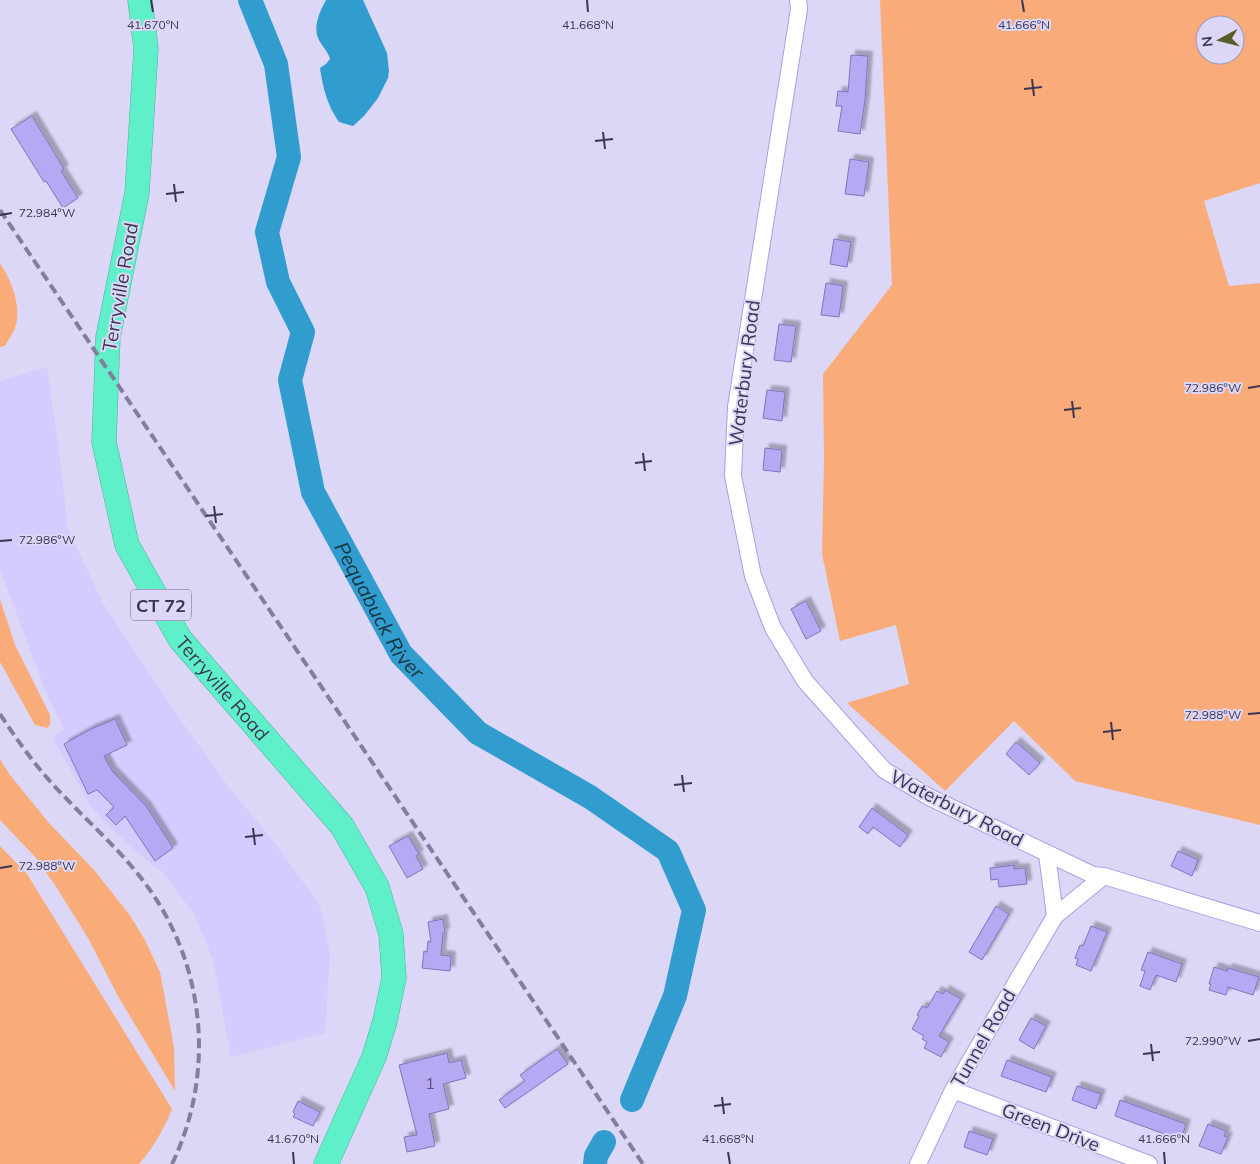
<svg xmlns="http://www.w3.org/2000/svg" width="1260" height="1164" viewBox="0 0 1260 1164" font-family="Mulish,sans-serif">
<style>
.built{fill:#d4ccfe}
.green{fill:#faab7a;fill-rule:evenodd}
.water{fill:#309dce}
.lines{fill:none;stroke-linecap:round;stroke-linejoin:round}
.river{stroke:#309dce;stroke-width:24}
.building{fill:#b7a8f3;stroke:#8273ba;filter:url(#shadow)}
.minor-casing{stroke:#ac9de8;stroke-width:18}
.highway-casing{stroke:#53afa1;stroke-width:25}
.minor{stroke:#fff;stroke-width:16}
.highway{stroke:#5ff0ca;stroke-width:24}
.rail{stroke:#847e9d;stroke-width:4;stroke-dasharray:10 5;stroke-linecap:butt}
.ticks{fill:none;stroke:#3c3554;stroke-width:2}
.labels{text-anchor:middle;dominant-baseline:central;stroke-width:4;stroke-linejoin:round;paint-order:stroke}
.number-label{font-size:16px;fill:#5b527c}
.shield{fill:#dcd7f7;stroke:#6c6685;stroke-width:1}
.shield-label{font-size:18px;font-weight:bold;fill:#3c3554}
.street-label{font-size:19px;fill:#3c3554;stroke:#dcd7f7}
.water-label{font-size:20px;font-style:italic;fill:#1a313d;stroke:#dcd7f7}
.ticks-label{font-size:12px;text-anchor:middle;fill:#3c3554;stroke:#dcd7f7;stroke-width:4;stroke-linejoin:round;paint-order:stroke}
</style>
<defs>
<filter id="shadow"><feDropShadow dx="4.5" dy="-4.5" stdDeviation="1" flood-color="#0004"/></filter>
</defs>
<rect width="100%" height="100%" fill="#dcd7f7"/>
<!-- built -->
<path class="built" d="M47,367l13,92 8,70 35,74 72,109 55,77 48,58 42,59 10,48 -5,79 -94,24 -18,-97 -18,-45 -33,-43 -34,-27 -37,-38 -38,-69 11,-9 -20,-41 -44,-119v-188z"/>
<!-- green -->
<path class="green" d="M880,0h380v183l-56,18 25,85 31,-3v542l-185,-44 -61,-60 -69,70 -98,-88 62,-19 -13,-59 -56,16 -18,-87 2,-94 -1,-86 69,-89zM1205,25h30v30h-30z
M0,263c12,18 22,44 15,65 -2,6 -7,12 -10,18l-5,1z
M0,599l15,46 35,70v10l-3,3 -12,-3 -35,-63z
M0,759l10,16 39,48 45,47 35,44 16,26 15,32 14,75 1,44 -56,-93 -31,-60 -33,-53 -19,-27 -36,-38z
M0,846l27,28 145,235c-8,20 -19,39 -33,55h-139z"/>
<!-- water -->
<path class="water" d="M326,0h37l24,53 2,18 -1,7 -10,20 -14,18 -11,10 -14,-4c-12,-17 -16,-34 -19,-54l6,-4 4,-5c-2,-7 -6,-11 -10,-17 -8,-14 -1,-29 6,-42z"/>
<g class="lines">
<!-- river -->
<g class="river">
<path id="s1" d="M250,0l26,64 13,93 -22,75 11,50 25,50 -13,48 23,112 88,162 77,79 112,64 78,54 26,59 -19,86 -43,104"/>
<path d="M595,1164l1,-8 8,-14"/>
</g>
</g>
<!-- building -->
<path class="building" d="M851,55l17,1 -3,44 -5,34 -22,-3 4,-25h-6l2,-15 10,1z
M32,116l32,53 -3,2 17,27 -15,10 -17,-27 -2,1 -33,-53z
M850,159l19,3 -5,34 -19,-2z
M834,239l17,3 -4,25 -17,-3z
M826,283l17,3 -4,31 -18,-2z
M779,324l17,2 -5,36 -17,-2z
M767,390l18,2 -3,29 -19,-3z
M765,448l17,2 -2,22 -17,-2z
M806,601l15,30 -15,8 -15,-30z
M115,719l12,26 -23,11 8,15 34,35 27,42 -18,13 -30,-45 -9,9 -10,-10 8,-8 -17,-17 -9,4 -24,-50 27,-15z
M1016,742l24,21 -11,12 -23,-21z
M872,808l36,27 -8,12 -27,-20 -5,7 -9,-7z
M408,836l11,18 -3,2 7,13 -16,9 -18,-32z
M1178,851l20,9 -6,16 -21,-10z
M1014,865v4l11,-1 2,16 -28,3 -1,-8 -7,1 -1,-12z
M996,906l13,8 -27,46 -13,-8z
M443,919l2,13 -2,1 -2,22 10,1 -1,15 -28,-3 2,-17 3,1 1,-11 3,1 -3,-20z
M1091,926l16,6 -16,39 -15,-6 2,-6 -3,-1 5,-13 3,1z
M1148,952l34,12 -6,18 -20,-7 -6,15 -10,-4 5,-15 -4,-1z
M1214,967l13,4 1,-3 31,9 -6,18 -25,-8 -2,8 -17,-5 2,-6h-2z
M945,990l16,9 -22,37 10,6 -8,15 -17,-9 3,-6 -5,-3 2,-3 -12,-7 7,-13 -2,-1 5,-9 5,2 10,-17 6,3z
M1031,1018l15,8 -12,23 -15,-9z
M557,1049l11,15 -63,44 -6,-8 26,-19 -5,-6z
M447,1053l2,10 12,-3 5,18 -23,6 6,25 -20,5 6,32 -28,6 -3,-15 13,-2 -18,-70z
M1007,1060l45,17 -6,15 -45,-16z
M1077,1086l24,8 -5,15 -24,-9z
M1120,1100l66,24 -5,16 -66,-24z
M298,1101l22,11 -7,14 -20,-9 2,-3 -2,-2z
M1208,1124l18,7 -2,5 4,1 -7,17 -22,-8z
M969,1131l24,8 -6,16 -23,-8z"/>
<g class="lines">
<!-- minor casing -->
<g class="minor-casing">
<path id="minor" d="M798,0l1,9 -63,398 -3,69 20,100 20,52 32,53 79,89 45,27 164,78 11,1 156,47
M1047,854l8,62
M953,1090l196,74
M918,1164l35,-74 102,-174 49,-40"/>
</g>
<!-- highway casing -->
<g class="highway-casing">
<g id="highway">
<path id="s2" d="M140,0l6,49 -9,144 -29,144 -4,105 23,103 53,94 162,187 35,61 14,47 3,44 -9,43 -11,36 -48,107"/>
</g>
</g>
<!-- minor -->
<use href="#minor" class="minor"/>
<!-- highway -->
<use href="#highway" class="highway"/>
<!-- rail -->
<path class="rail" d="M0,210l643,954
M0,714c19,29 39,57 63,81 26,28 55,53 78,83 64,81 76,193 31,286"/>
</g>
<!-- ticks -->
<path class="ticks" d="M151,0l2,12M587,0l1,12M1022,0l2,12M1032,79l2,17M1024,89l18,-2M603,132l2,17M595,141l18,-2M174,184l2,18M166,194l18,-2M0,215l12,-2M1248,388l12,-2M1072,401l2,17M1064,410l17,-2M643,453l2,18M635,463l17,-2M214,506l2,17M206,516l17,-2M0,541l12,-1M1248,714l12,-1M1111,722l2,18M1103,732l18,-2M682,775l2,17M674,785l18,-2M253,828l2,17M245,837l18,-2M0,868l12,-2M1248,1041l12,-2M1151,1044l2,17M1143,1054l17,-2M722,1097l2,17M714,1106l17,-2M293,1152l1,12M728,1152l2,12M1164,1152l1,12"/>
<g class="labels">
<!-- number labels -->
<g class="number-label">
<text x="430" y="1083">1</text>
</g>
<!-- shield labels -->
<rect class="shield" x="131" y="589.5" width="60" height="31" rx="4"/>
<g class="shield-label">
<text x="161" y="605">CT 72</text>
</g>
<!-- street labels -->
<g class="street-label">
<text transform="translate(120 287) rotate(-80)">Terryville Road</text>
<text transform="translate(744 373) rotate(-83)">Waterbury Road</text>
<text stroke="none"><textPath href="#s2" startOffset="724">Terryville Road</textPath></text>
<text transform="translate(957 808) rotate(27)">Waterbury Road</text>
<text transform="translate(983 1038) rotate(-60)">Tunnel Road</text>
<text transform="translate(1051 1127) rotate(21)">Green Drive</text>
</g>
<!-- water labels -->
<g class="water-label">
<text stroke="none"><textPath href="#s1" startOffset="648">Pequabuck River</textPath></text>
</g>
</g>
<g class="ticks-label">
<text x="153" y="29">41.670°N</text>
<text x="588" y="29">41.668°N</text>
<text x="1024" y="29">41.666°N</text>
<text x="47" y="217">72.984°W</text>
<text x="1213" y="392">72.986°W</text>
<text x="47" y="544">72.986°W</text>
<text x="1213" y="719">72.988°W</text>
<text x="47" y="870">72.988°W</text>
<text x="1213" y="1045">72.990°W</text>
<text x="293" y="1143">41.670°N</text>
<text x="728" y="1143">41.668°N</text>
<text x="1164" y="1143">41.666°N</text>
</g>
<!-- north arrow -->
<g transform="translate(1220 40) rotate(263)"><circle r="24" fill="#dcd7f7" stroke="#9c96b6"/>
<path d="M0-4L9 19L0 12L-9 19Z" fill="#595d2a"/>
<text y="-8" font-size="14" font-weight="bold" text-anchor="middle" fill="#3c3554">N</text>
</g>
</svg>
